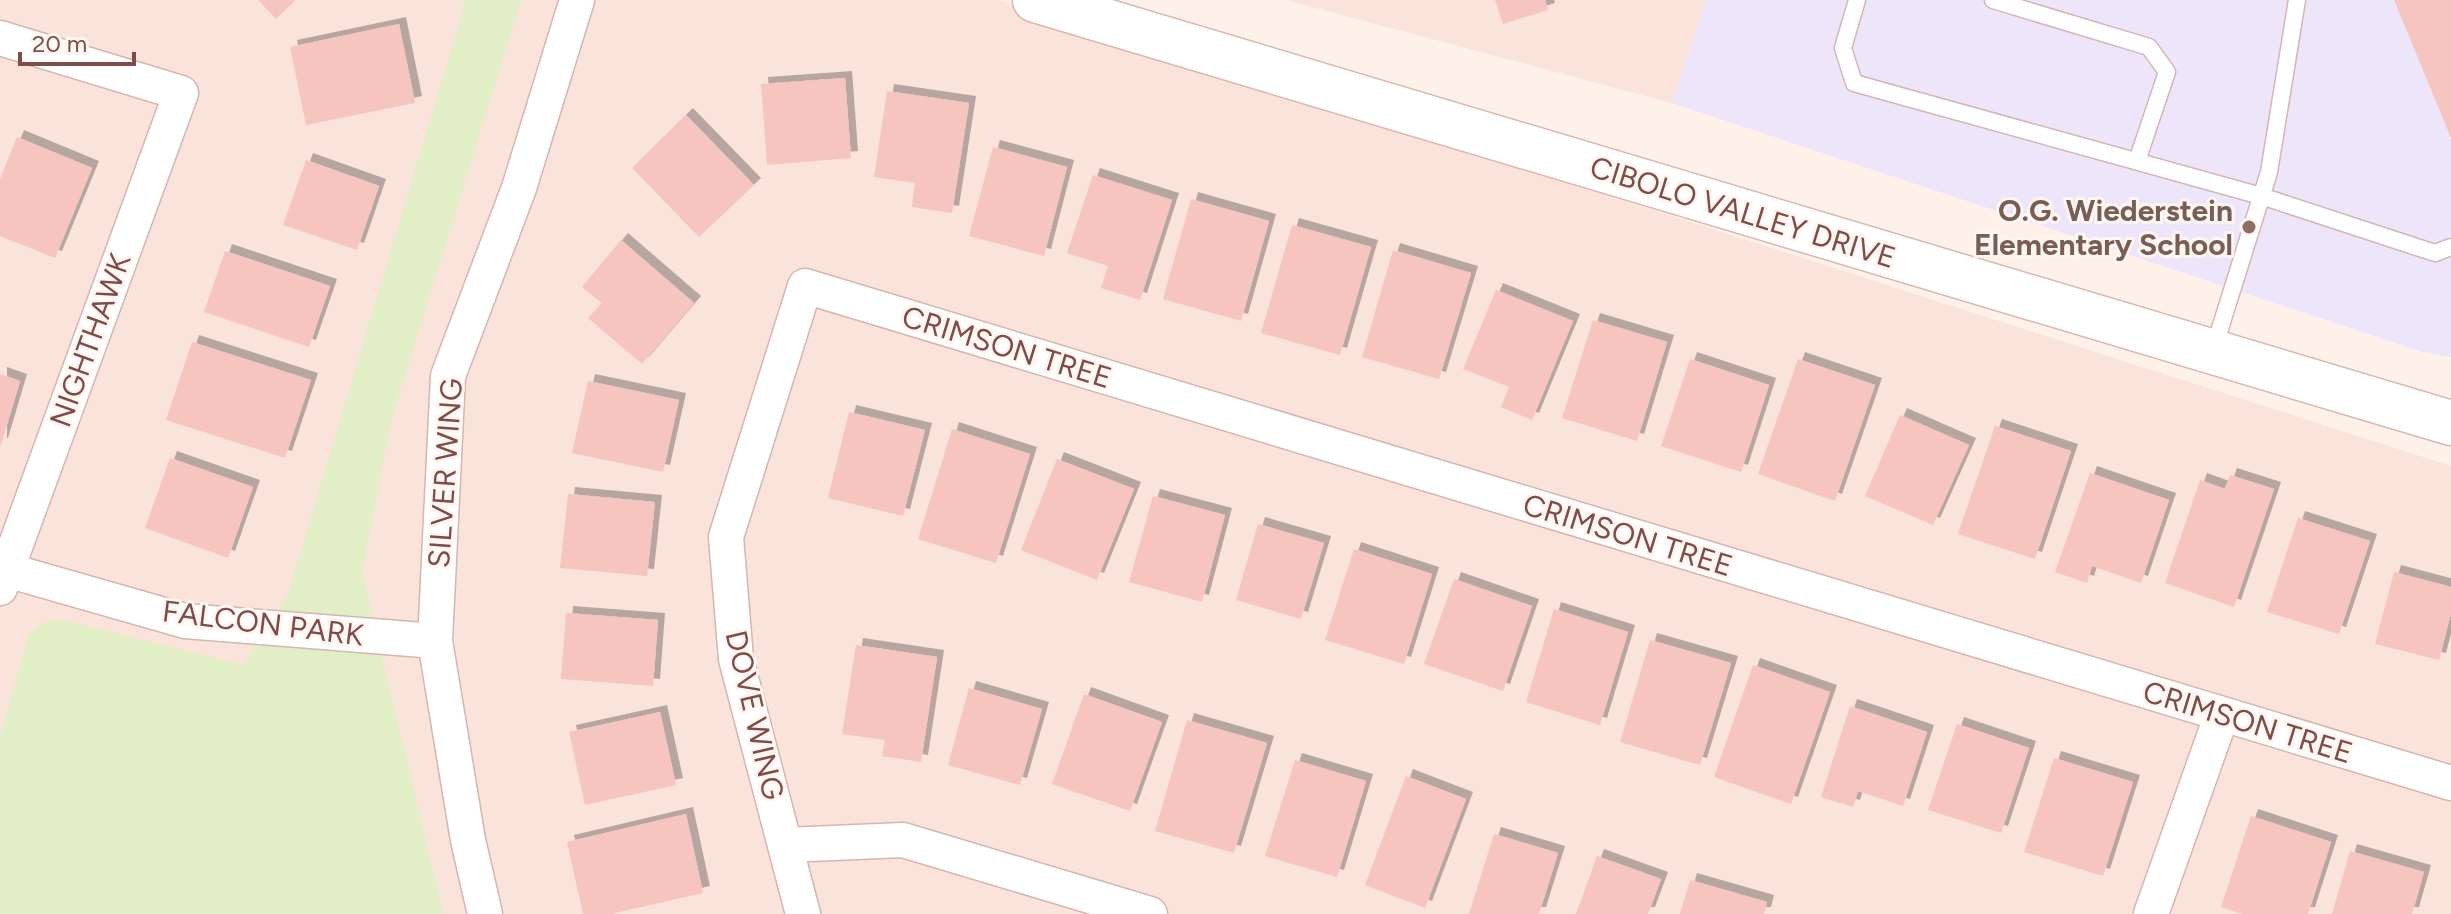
<svg xmlns="http://www.w3.org/2000/svg" width="2451" height="914" viewBox="0 0 2451 914" font-family="Figtree,sans-serif">
<style>
.residential{fill:#f9e3da}
.education{fill:#ede6fb}
.green{fill:#e2efc6}
.building{fill:#f7c5bf;filter:url(#shadow)}
.lines{fill:none;stroke-linecap:round;stroke-linejoin:round}
.lane-casing{stroke:#d5b6b0;stroke-width:19}
.street-casing{stroke:#d5b6b0;stroke-width:37}
.secondary-casing{stroke:#dbb6af;stroke-width:47}
.lane{stroke:#fff;stroke-width:16}
.street{stroke:#fff;stroke-width:34}
.secondary{stroke:#fff;stroke-width:44}
.education-dot{fill:#8d6e63;stroke:#fff6f2;stroke-width:3}
.labels{text-anchor:middle;dominant-baseline:central;stroke-width:6;stroke-linejoin:round;paint-order:stroke}
.education-label{font-size:30px;font-weight:bold;fill:#785e54;stroke:#fff6f2;text-anchor:end}
.street-label{font-size:30px;fill:#7d4d49;stroke:#fff6f2}
</style>
<defs>
<filter id="shadow"><feDropShadow dx="7" dy="-7" stdDeviation="0" flood-color="#0004"/></filter>
</defs>
<rect width="100%" height="100%" fill="#fef1ea"/>
<!-- residential -->
<path class="residential" d="M0,0h999l1452,466v448h-2451z
M1286,0h420l-34,103z"/>
<!-- education -->
<path class="education" d="M1706,0h745v357l-29,-5 -750,-249z"/>
<!-- green -->
<path class="green" d="M466,0h55l-131,424 -28,149 81,341h-443v-178l29,-101 10,-11 20,-5 184,46 45,-71z"/>
<!-- building -->
<path class="building" d="M258,0h37l-19,19z
M1495,0h50l3,10 -45,14z
M2394,0h57v138z
M399,24l16,79 -109,22 -16,-78z
M845,78l6,80 -84,7 -6,-81z
M887,91l82,12 -17,110 -40,-6 3,-24 -41,-6z
M686,115l68,70 -55,52 -67,-69z
M17,137l75,31 -37,90 -55,-22v-57z
M993,147l74,20 -23,89 -75,-20z
M306,160l73,26 -22,64 -74,-25z
M1093,175l79,25 -32,100 -39,-12 7,-22 -41,-13z
M1191,199l78,22 -28,100 -78,-22z
M1292,225l79,22 -31,108 -79,-22z
M621,240l73,63 -52,61 -54,-46 14,-15 -20,-16z
M1393,250l78,23 -32,106 -77,-22z
M225,251l105,35 -21,61 -105,-35z
M1496,290l77,31 -41,99 -31,-13 8,-20 -46,-18z
M1593,320l74,22 -30,99 -75,-23z
M192,342l119,38 -26,78 -119,-38z
M1690,359l79,26 -28,87 -80,-26z
M1798,359l77,26 -40,116 -77,-27z
M0,374l20,7 -19,64h-1z
M588,381l91,19 -16,72 -91,-19z
M849,412l76,18 -22,86 -75,-18z
M1900,415l69,30 -36,80 -68,-29z
M1995,426l76,25 -36,108 -77,-25z
M952,429l78,25 -34,109 -78,-24z
M170,458l83,29 -25,71 -83,-30z
M1057,459l77,30 -37,91 -76,-30z
M2090,473l79,27 -28,83 -49,-17 -5,17 -32,-11z
M2230,475l44,14 -40,118 -69,-24 35,-103 25,9z
M568,494l87,8 -8,74 -87,-8z
M1153,496l72,19 -23,87 -73,-20z
M2298,518l72,23 -31,93 -72,-22z
M1258,524l66,19 -23,76 -65,-19z
M1354,549l78,25 -28,90 -79,-24z
M2394,572l57,15v26l-12,47 -64,-16z
M1454,579l78,27 -29,85 -79,-27z
M1554,609l74,23 -28,93 -74,-23z
M566,613l92,7 -5,66 -92,-7z
M1650,640l81,23 -31,102 -80,-23z
M856,645l81,12 -16,105 -39,-6 3,-16 -43,-6z
M1753,665l77,27 -39,112 -77,-27z
M969,688l73,21 -22,76 -72,-20z
M1084,694l78,28 -32,89 -78,-27z
M1850,706l77,26 -24,74 -45,-15 -5,16 -32,-10z
M660,712l16,73 -91,20 -16,-73z
M1187,720l80,23 -33,110 -79,-22z
M1957,724l72,24 -28,85 -73,-23z
M2054,758l79,24 -30,94 -79,-24z
M1295,760l71,21 -29,96 -72,-21z
M1406,776l60,23 -41,109 -60,-23z
M686,814l17,79 -92,21h-28l-16,-72z
M2251,816l80,26 -23,72h-66l-21,-7z
M1494,834l64,19 -19,61h-70z
M2350,851l74,21 -12,42h-80z
M1597,856l64,23 -13,35h-72z
M1690,880l77,22 -3,12h-84z"/>
<g class="lines">
<!-- lane casing -->
<g class="lane-casing">
<path id="lane" d="M1857,0l-14,48 11,35 407,113 174,57 16,-6
M1993,0l156,47 18,25 -30,89
M2213,351l56,-179 28,-172"/>
</g>
<!-- street casing -->
<g class="street-casing">
<path id="street" d="M0,38l181,55 -181,495
M0,568l185,53 250,20
M786,845l117,-5 247,74
M485,914l-17,-74 -33,-199 13,-265 71,-188 58,-188
M803,914l-67,-255 -10,-122 79,-251 1646,497
M2151,914l71,-200"/>
</g>
<!-- secondary casing -->
<g class="secondary-casing">
<path id="secondary" d="M1035,0l1416,423"/>
</g>
<!-- lane -->
<use href="#lane" class="lane"/>
<!-- street -->
<use href="#street" class="street"/>
<!-- secondary -->
<use href="#secondary" class="secondary"/>
</g>
<!-- markers -->
<circle class="education-dot" cx="2249" cy="227" r="8"/>
<g class="labels">
<!-- education labels -->
<g class="education-label">
<text x="2233" y="210">O.G. Wiederstein<tspan x="2233" dy="34">Elementary School</tspan></text>
</g>
<!-- street labels -->
<g class="street-label">
<text transform="translate(1743 212) rotate(17)">CIBOLO VALLEY DRIVE</text>
<text transform="translate(90 340) rotate(-70)">NIGHTHAWK</text>
<text transform="translate(1007 347) rotate(17)">CRIMSON TREE</text>
<text transform="translate(445 473) rotate(-86)">SILVER WING</text>
<text transform="translate(1628 535) rotate(17)">CRIMSON TREE</text>
<text transform="translate(263 623) rotate(7)">FALCON PARK</text>
<text transform="translate(755 715) rotate(77)">DOVE WING</text>
<text transform="translate(2248 722) rotate(17)">CRIMSON TREE</text>
</g>
</g>
<!-- scale -->
<path d="M20 52v12h114v-12" fill="none" stroke="#7d4d49" stroke-width="4"/>
<text x="32" y="52" font-size="24" fill="#7d4d49" stroke="#fff6f2" stroke-width="6" paint-order="stroke">20 m</text>
</svg>
